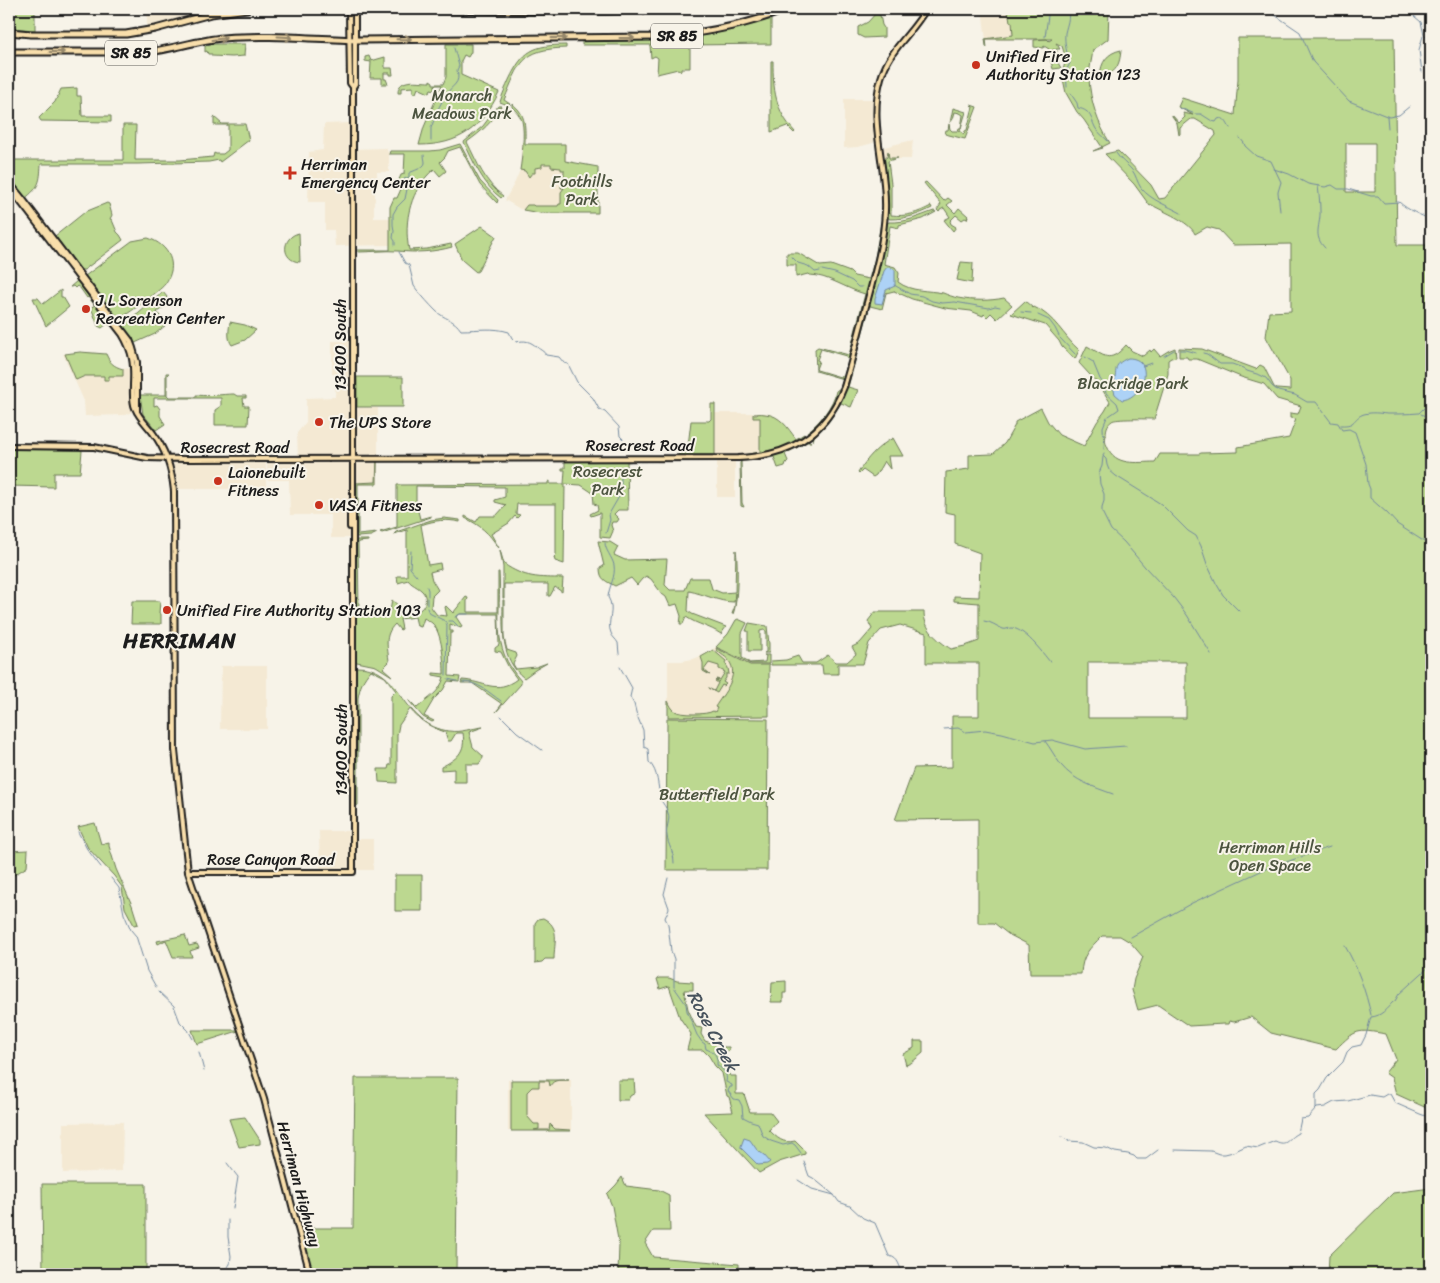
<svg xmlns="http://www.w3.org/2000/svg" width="1440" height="1283" viewBox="0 0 1440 1283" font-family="Sriracha,sans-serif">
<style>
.built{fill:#f4e9d3}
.green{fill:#bcd890;stroke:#6c7a56;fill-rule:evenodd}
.water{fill:#add2f6;stroke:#73899f}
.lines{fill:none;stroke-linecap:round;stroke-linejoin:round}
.stream{stroke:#73899f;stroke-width:1}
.major-casing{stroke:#1c1c1c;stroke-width:8}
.highway-casing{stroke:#1c1c1c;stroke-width:9}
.major{stroke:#f8deab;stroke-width:4}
.highway{stroke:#f8deab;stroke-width:5}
.oneway{stroke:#95876b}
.poi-dot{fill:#c8321e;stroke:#f7f3e8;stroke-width:2}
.labels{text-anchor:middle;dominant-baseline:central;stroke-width:4;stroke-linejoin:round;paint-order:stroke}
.shield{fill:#f7f3e8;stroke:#5e5c59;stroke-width:1}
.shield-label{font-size:15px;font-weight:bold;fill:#1c1c1c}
.poi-label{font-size:16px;fill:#1c1c1c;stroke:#f7f3e8;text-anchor:start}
.park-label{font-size:16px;fill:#4c543f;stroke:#f7f3e8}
.street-label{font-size:16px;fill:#1c1c1c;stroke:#f7f3e8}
.water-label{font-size:18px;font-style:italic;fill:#48535d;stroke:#f7f3e8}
.district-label{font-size:21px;font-weight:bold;letter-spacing:1px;fill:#1c1c1c;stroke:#f7f3e8}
</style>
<rect width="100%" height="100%" fill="#f7f3e8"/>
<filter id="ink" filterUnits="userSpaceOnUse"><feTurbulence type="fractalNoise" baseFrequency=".02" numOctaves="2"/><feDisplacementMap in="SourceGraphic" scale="10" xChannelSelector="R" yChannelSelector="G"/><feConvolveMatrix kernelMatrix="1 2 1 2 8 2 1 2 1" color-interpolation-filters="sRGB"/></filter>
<g filter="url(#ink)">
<!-- built -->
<path class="built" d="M147,9h84l-84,20z
M982,9h37l2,30 -35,1z
M844,99h31l-2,25 2,17 -2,2 -15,4 -14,1z
M351,123v26l35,-1 3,6v18h-12v9l-2,1v19l-1,1v16h16v27l-55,1 -1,-16h-9v-28h-17l1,-50 14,-2 1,-26z
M913,140l-2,19h-27l-2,-9 2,-3z
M522,144h44v70l-35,-2 -11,-3 -15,-9 10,-18 5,-12z
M332,341h17l1,66 28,1v76l-24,1v-8h-5l2,61h-20v-23h-41l-1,-35h-22v-19l31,-1 -1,-27 9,-11v-24l29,-1 1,-23h-4z
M86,352l20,2 4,8 5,4 8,3 8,-1 1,35 2,8 -9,4 -40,1 -1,-15 -21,-47z
M715,413h50l7,2 10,6 15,20 -33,12 -18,2h-31z
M199,461h67v28h-90l-3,-26 2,-1z
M717,461h18v36h-18z
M716,647l35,17h18l-2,53h-99v-56h13l12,-2 11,-4z
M221,666h46v63h-47z
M319,831h33l-1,40 -31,-1z
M356,839h17v31h-14l-2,-1z
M508,1080h63v50l-63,1z
M123,1122l-1,49 -59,2v-50z"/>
<!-- green -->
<path class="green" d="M9,9h26v21l-26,-2z
M1006,9h103l-1,30 -15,11c-1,9 -4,19 -4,28 1,23 9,46 21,65l-8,4 1,1 -10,3 9,-4 -18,-27 -7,-8 -11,-19 -3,-14v-9l3,-11 -4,-13 -6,-3 4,6h-4l3,8 -2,1 1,-2 -4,-7 -3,2 10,17 -8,1 -5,-18 1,-2 -5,-3 -1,2 -9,-1v-7l13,-1 2,2 3,-2h-66l1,9 -1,-2 -1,-7 28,-4 -1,-13h-2l-1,-7z
M876,13l4,2 2,10 2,3v9l-20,1 -6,-3v-8l10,-5z
M771,19v25l-81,1v23h-9v3l-3,-2 -21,5 1,-16 -3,-2 -4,2 -1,-13h-68v-5c38,-1 76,0 114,-4 26,-3 50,-10 75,-17z
M1238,38h156l3,207h34v865l-35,-16 -4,-16 -7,-5 11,-14 -10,-25c-29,-5 -30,-5 -50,15l-65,-16 -20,-16 -17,5 -5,-1 -1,3h-4l-35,2 -31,-21 -20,5 -6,-20 2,-11 9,-22 -13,-15 -10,-6h-18c-13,13 -20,19 -21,38h-51l-1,-29 -21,-11 -14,-11h-16v-104l-83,1 19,-52 38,-1v-51h27v-53h-53v-30l-26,-8 -19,5 -12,13 -6,21h-25v10h-15l-1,-9h-51v-4l15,-1 12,-4 4,7h14l12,-8 8,7h11l9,-8 -4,-7 8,-4 12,-14 -4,-8 7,-9h49c0,17 13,28 27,37l14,-3 14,-5v-38l-25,-2v-5l25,1 1,-44 -25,-9v-30l-10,-2 1,-40 23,-3v-14l24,-1 12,-11 10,-18v-3l26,-14 7,14 11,13 25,11 13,-24 8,-11 5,-9 -10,-16 -21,-23 8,-17c17,9 22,19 39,-1l6,6 11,5 7,-6 1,2 3,-3 6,7 8,-5 7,-3 1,9 -5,1 -3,2v14l-14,45c-7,0 -39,-1 -42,2 -5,3 -6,9 -6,14 -1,5 -1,7 1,11 8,21 30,16 48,16l5,-8h39l2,-1 37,-1v-5l51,-9 7,-19 -6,-1v-5l8,1 3,-8 -24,-7 -13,-15 -23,-7 -44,-18h-9l-1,-2h-8v-9l23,1 54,20 4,-4 4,2 10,20 3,2 13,1v-10l-24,-43 3,-25 22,-1v-67l-58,1 -14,-15 -12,-3 -12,7c-6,-13 -31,-22 -43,-29l-2,1 -16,-22 -29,-30 13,-3 33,34 8,14 6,-1 51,-63 -1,-4 -20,-12h-4l-11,9v6l-1,1 -2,-12 -5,-7v-1l7,8 6,-6 -2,-4 10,2 -15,-8 4,-9 53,17 3,-35zM1346,143h29v49h-29zM1088,662h98v56h-98z
M210,44h35l-1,12 -12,1 -20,-1v-2h-4l-1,-3 -2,1v-6z
M446,44h25v8l-3,5 -4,-2 -3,6v14l38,17c-17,36 -40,53 -80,53l5,-18 18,-42h-7v5l-4,-1 -2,4 -11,-5 -2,5h-3v-6l-12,1v5h-3c0,-16 20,-11 32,-11v-2l3,2v2h10l3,-7z
M566,45v3c-45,1 -46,15 -62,52l6,4v1h-2l-8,-3c2,-7 6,-15 9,-22 14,-30 25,-35 57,-35z
M1121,50c-1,14 -5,25 -21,26 1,-14 7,-23 21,-26z
M369,56l2,5 14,-4v11h7l1,7h-3v-2h-6v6h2l2,5h-6v-6h-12l1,-16 -6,-1v-4z
M771,61h2c0,29 2,49 22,71l-1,1 -7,-7 -16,6z
M77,88v8h4l1,20h29v6l-70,-1 -2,-3 16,-16 6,-13z
M512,104c15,10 13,24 13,40h40v17l33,6v46h-58l-17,-3 4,-5h6l1,1h24l1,-2h2v-12l3,-4h-3v-3h3v-15h-3v-2l-10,-1v-3h-9v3l-7,1v5h-3l-3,4 -4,-6 -5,-1c2,-12 5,-37 2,-49 -2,-6 -6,-10 -10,-14z
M971,105l6,2 -12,32 -20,-5 1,-4h2l1,-6 1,5 2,2h6l1,-3h2l2,-13 -3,-2 -5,-1 -2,7 -3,4 3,-15 13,4 -6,19 4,3 1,-3 2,-1 6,-23z
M498,106h3c-8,16 -20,26 -34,36 10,20 18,41 36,54l-2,2c-18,-13 -28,-37 -37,-56l19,-16z
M214,117l8,7h23l4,16 -29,22 -1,-2 -10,2 -71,2h-97c-1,18 -1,23 -17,35l-15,-19v-20h114v-35h13l-1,35h45l33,-3 1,-4 2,1h7l5,-4v-25h-14z
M460,144l20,37 18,19 -1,3 -17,-18 -20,-38 -12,4 -3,6 -5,5 6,9 -6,5 -6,-7c-23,20 -31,51 -25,81l18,-1 24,-5 1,3c-18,5 -36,6 -54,4 -13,-1 -27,1 -40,1v-2h32v-43l4,-9h3l4,-9 -3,-7 3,-7 3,-1 1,-20h-16l1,-3h40l10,-1z
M888,151l1,7h9l-10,3 3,23v31c15,2 27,-2 40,-9l1,2c-14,7 -26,11 -42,11l-2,-1 -1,-32 -3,-27 3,-2z
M926,182l18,19 4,-3 4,3 -5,4 8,8 4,-5 9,8 -1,3 -2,-1 -3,2 -6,-5 -6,6 1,3 5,3 -3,4 -9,-11 6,-3 -6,-9 -4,2v1l-1,1 -2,-2 4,-6 -17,-21z
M107,203l2,1 3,11 -2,4 2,1 5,12 3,3 3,5 -39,30h-3l-26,-34 30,-24z
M934,211l2,1 -13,7 -24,6v3l-9,-2 -6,38 11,3 4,6 -1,9c13,10 30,8 45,11 5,2 10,4 15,5 15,3 32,3 46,0l8,7 -15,14 -6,-6 -4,4 -3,-3 -1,2 -12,-5 -26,-3 -33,-9 -18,-8 -8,2 -4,16 -12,-3 -1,-2 14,-57 4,-24 2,-1c17,1 30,-6 45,-11z
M882,222l-4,29 -29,108 -3,-1v-2l-25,-7 -4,11 2,1 -3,8 1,1 23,7 1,-2 4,2c-7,22 -18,40 -36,55h-2c12,-8 27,-28 29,-41l4,-3 3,-9 -27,-8 -1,-22 3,-2 31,8 16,-61c-19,-5 -37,-19 -56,-19l-1,-1 -12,3v-12h-9v-12h11l22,13 11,-1 19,7 4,4 15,3 6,-21 6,-35z
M482,226l14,10 -18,35 -2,1 -14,-12 -7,-16z
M299,233l1,29c-19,-1 -19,-25 -1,-29z
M148,238c21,7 31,27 17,46 -5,7 -39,31 -47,36l-33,-42v-2l47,-35z
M961,262l12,1 -1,20 -15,-3z
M77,281l4,3 31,40 -2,1 -3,-1 -5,4 -4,-2 -7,-19 3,-1v-2l-6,-7 -1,1 -7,-10 -3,-2 -2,2 -2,-2 -2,1h-1z
M61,290v7h2l6,10 -23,19 -13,-28h5l5,6z
M163,292l4,5 -1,3 1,2 2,-1 1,2 -13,9 9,13 -11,9 -20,9 -11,-16 -1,-4 15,-9z
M1025,301l8,7 1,-1c21,9 29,29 45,43l-4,9 -13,-12 -3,-6 -14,-16 -34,-11z
M868,309h1l-21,78 10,3 -7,17 -10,-4 -14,21 -13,13 -1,4 -1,-5 19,-20 13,-21z
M230,322l15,3 11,5 -11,10 -13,5c-5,-6 -3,-16 -2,-23z
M80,352l26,2c4,9 7,12 17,15v7h-14v4h-5v-4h-19l-9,4 -11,-26z
M166,373h3l-2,2v20l2,2h27v-2h2c12,2 23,-1 36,-1l3,2h9v2h-3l1,8h5l-1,19h-33v-15l6,-4v-8h-67v8l3,-1 3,4v7l5,8 -9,6 -13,-16 -3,-19h26z
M357,377h46v30h-46z
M711,404h4v51h-36l-1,-6h8l2,-3 3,-25h18l2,-2z
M753,414c5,0 7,-1 12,0 15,1 23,14 31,25l8,-5v2c-19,13 -39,19 -62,19l18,-3v-34h-7z
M893,438l10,18h-15l2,13 -6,-8 -8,14 -3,2 -10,-7 -4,4 -1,-1c9,-15 19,-26 35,-35z
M806,440h2l3,2h-4l-22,12 3,7 -2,2 -1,3 -7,2 -4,-11 -16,3 -17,1 1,42 2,4 -3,-1 -1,-43 2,-3c24,-1 44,-7 64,-20z
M9,448h71l2,3 -2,22h-26v14l-45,-1z
M377,460l14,1h-14v23h-19v51l19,-2 -6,3 -14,1 -2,-4v-50l21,-1z
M545,460h89l2,1 -9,1 1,48h-10l-4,4 5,5 -2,3h-5l-1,3 2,6 -3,7 -10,-1v-24l-9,3 -1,-2 8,-4 -1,-5 -3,-1 -1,-11 -12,-8 -16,-1 -1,80 -9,-3 -1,-4 2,-2v-51h-39l-1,10 4,1 -3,3 -2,-2 -6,7 -18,11 8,14 -1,-1c-9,-14 -18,-22 -33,-29v-2l11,6 4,-6h16l10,-11 -11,-3v-2l10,-3v-10l-89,-1v17l4,16 11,-3v1l-49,16 -2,-1 17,-5v-42l151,-1v-2l2,-1v3h14l1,-14h-3v-2h3v-7h-22z
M444,518l16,2v2c-14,-3 -25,-2 -39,3l7,40 12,-2 1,6 -11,3 2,8 6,10 -6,6 -1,11 6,8 10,1 -2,-9 1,-1 7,7 13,-16 2,1 -1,3v11h31v-40h1c3,44 -10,73 22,109v3l-25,28 6,-8 -30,-21h-11l1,-3c22,1 34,15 55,-1l-8,-11 -8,-16 -6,-1v-3l4,-3 -1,-31h-38l-4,3 6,9 -1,2 -11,-4v7h3v2h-3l-1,43 11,1 -1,5 -11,-1 -5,9 -9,9 -10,17 10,5 -2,1 -9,-5 -14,-16v-1l8,8c11,-10 23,-15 27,-31l-11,-2v-2l11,1c0,-13 -2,-42 -12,-51 -1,-1 -7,-4 -8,-5l-3,9 -4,-1 -2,-9 -15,2 2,10 -2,1 -5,-6c-12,12 -7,23 -6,38l-6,6 9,8 -16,-10 -19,-4 -2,-2v-118l2,-2h11v1l-10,1 1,70 31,-1 2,-11c4,3 8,8 12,11 10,6 24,-3 21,-15 -2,-8 -13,-10 -17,-16l-10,3 -1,-7h10v-46l-13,4 2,-2 35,-12z
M598,541l12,1 8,5 -4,8 11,5 42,-1 -2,26 5,5h15l5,-12h19l3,11 10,4 13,-1 1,-42c2,11 2,53 -3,64h-1l3,-8v-13l-1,9c-15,0 -30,-8 -45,-11l-1,20 4,3 34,13 -5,7c-12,-8 -23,-9 -35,-17l-3,7h-3l1,-8 -4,-12 -7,2 -4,-9 -4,-3 -11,-15 -5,-3 -4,3 -5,6 -6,-7 -16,8c-9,-5 -15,-6 -15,-18l4,-2z
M500,550l4,14c20,14 35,14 59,14l-1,14 -7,-5 -5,9h-2v-12h-44v14h-1v-31z
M503,600h1v38l3,12 9,3 1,3 -4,8 3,5 20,-2 11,-4 -12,7 -11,8c-24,-19 -21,-50 -21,-78z
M132,601h28l-1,12 2,1v10h-30z
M738,619l9,4 -5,10v25l6,3v2l17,-1 1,-6 -2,-1h5v9h-18l-35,-17 12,-13 8,-14z
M749,623l18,3 2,18v9h-5l2,-1v-21l-2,-1 -4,1v20h-12v-20h-2z
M716,648l34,17h19v51l-101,1v-16c2,4 4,8 7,10 6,4 32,4 38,0l2,1 2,-4 -2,-1c8,-13 25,-31 14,-46 -4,-6 -11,-7 -13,-13z
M713,650l13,11 -1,2 3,5 1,6h-3v4l-3,4 3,2 -2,2 -2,-1 -5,8 -9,-5 6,3 4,-8 -3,-2 1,-1 3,2 -3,-3 4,1 5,-8 -6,-3v-3l-10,-3 -5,7 6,5 -7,-4v-8l-2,-6z
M357,667c36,0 41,33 64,52 7,6 18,11 28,12 12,2 23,-3 34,-4l-14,5 4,15 10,9v2l-4,6h-13v18h-12v-13l-13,1v-3c16,-8 25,-15 22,-34h-7l-5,8h-3l-3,-9c-15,-5 -25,-11 -35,-23l-11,16 -2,10v48l-18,-1 -1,-13h10l1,-4h2v-69l5,-5 -11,-14 -14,-7c-8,9 -11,16 -13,28v107l-3,2v-138z
M667,718l101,1 -1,151h-101z
M95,823l6,21 8,-2v4l7,23 16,36 6,19 -4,1 -9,-17 -3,-21 -8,-11 -26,-28 -10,-21z
M28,850l-1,17 -18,11v-27z
M395,875h27v36h-27z
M543,918c18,9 11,24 11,41h-9l-3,3 -7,1v-40l3,-4z
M185,935l4,11 8,-2 2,4 -9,3 2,6h-19l-7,-17 -8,4 -1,-3z
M659,978h10l8,3 16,1v8h-9l4,19 8,18 6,1 -1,6 4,7 6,2 3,-2 10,6h5v3l-9,5 10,21h6v18h8l6,18h20l7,9 -8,9c8,8 14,14 26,11l10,10v3l-26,8 -20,11 -55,-60 29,-1 -4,-15 -2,-1 -5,-23 -7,-7 -6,-10 -6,-6h-16l4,-16 -11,-16 -11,-32 -9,3 -3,-10z
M786,981v12h-3v9h-12l1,-20z
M192,1030h45l1,1 -41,13z
M914,1041h9v12l-12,10 -5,2 -3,-11 11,-6z
M355,1078h103l-2,196h-143l-13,-46h53z
M511,1080h58c-7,1 -15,-2 -19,6l-1,-5h-10v6h-7l-5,5v24l7,8h5v5l-5,1h15l1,-6 5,5 15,1v1h-59z
M618,1080h16l1,13 -5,3 -2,4h-10z
M245,1117l15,23v4l-21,3 -10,-28z
M622,1177l4,9 33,4 10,5 1,36h-17l-8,12 8,14 86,7v10h-121l1,-29 -7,-39 -5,-12 9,-9z
M42,1184h104v90h-103z
M1431,1188v86h-103l1,-18 64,-63z"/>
<!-- water -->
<path class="water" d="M887,267l5,1 3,2v16l-9,4 -4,14 -7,-1v-4l9,-28z
M1128,358c28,0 16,40 -6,42l-7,-6 -2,-7c6,-17 -3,-21 15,-29z
M744,1138l6,2 7,10 7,5 6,7 -3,2 -9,1 -17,-17v-2z"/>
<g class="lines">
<!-- stream -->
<path class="stream" d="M1266,9l34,23 13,30 36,39 40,16 10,-2 11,-9
M1411,9l3,7 7,6 3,13 7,6
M1045,37l4,-28
M1422,72l-3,-22 4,-14
M1067,87l-1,-16 4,-8c-3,-9 -6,-20 -5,-30 2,-9 5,-14 3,-24
M1071,94l6,9 1,5c14,3 12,10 18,21 4,5 8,8 12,12
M1180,108l15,6h6l11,7 4,1 2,-3c7,-3 9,5 12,9
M1387,116l1,12
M1240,138l4,5 1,3 11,10 15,5 10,21 -3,10 2,19
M431,141v-13l3,-8v-3c4,-7 7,-15 12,-22 6,-11 15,-10 11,-25l2,-4 -5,-18
M1116,153c4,7 11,11 16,17 4,5 5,12 9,18 11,13 26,17 40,25
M1274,169l15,5 19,10 17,3 7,-2 6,4h10l23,7h7l6,7 15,-1c10,9 20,12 32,18
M1318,186c1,8 2,16 2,24 1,16 -8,25 5,38
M395,245v-4l-2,-3 1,-7 -1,-6v-11l4,-7 8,-8 2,-10 -4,-4 1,-6 5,-2v-4c4,-2 15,-5 16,-10 0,-3 -1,-5 -1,-8
M399,252l6,11 4,2 5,21 3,4c6,7 12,14 19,21 8,8 18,8 25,19 17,0 32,-3 48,2l3,6 4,4c9,-2 14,-1 21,5 3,3 7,4 9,8l13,2 5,6 4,1 9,18 16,16 6,11 6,3 14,15 1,9 3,3
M792,257l6,6 10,3 7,6 5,-1
M822,270l13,3 17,8 6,6h4
M894,285l16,9 12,2 10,5 10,2 13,-1 34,6 6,-2 5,1
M1021,312l10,1
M1038,315l11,5 6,8 4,8
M1060,338l15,16
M1180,350h5l11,3
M1203,353l4,1 13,10h12l11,4 4,3 13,4 6,3 6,8 6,5 17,4 12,7h9l15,20 7,1 4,7 7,-1 6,3 11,32 2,20 2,5v9l17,15 10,11 34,22
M1164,356l10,-6
M1085,357l8,5 7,17 3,4 3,10 11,10 2,6 -10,7
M1143,366l8,-3
M1421,414l10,5
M1341,425c16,1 11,-7 23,-11 9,-2 14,-1 23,0 10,0 21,0 32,-1l9,-9 3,-7
M1104,449l-1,-22 4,-10
M1104,453l-1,3 3,3 1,6 2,5 7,6 45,28 27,27 8,5 5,10 6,18 9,19 7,12 16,16
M1099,473l3,-7 1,-9
M1099,474l1,10 4,10v7l-2,6v5l9,18 13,12 21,25 29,31 13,17 24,39
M606,533l4,-13 -1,-6 11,-19 1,-5v-16l-2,-6
M605,543c0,7 7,14 9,22 2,12 -5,21 -6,32 8,13 -2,25 3,36 1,4 5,6 7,10l1,11
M411,551l-1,17 7,8
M427,587l1,3v6
M427,605v-7
M427,608l2,5 16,8 2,4 -1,50
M455,617l5,-3h8
M448,621h5l6,6
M984,621c8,1 12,5 19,8 3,1 5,-1 8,-1 13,0 31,24 39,34
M620,667l12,21 -2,9 4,7 3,12
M448,679l9,2
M463,682c16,0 25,10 38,19
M501,716l16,16 25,18
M638,718l5,12 1,17 4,2 1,13c10,10 8,24 12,37 1,5 6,8 7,14 3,7 -3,15 -1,23 1,10 7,15 7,27
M944,729l14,-1 8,4 19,-2 17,3 33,9 17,-2 33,9 41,-3
M1045,741c6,8 10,16 16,24 13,16 33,22 52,29
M78,832l9,17 14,18
M111,878l8,10 5,26 7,16 5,6 11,35 9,16
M668,878l-4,16 5,14 -4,10 3,6 3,27 3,8v28l12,17 1,7 10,24 5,7 3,2 1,5c8,3 12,6 11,16 6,5 11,8 9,17l6,3v2h-2l-2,4 6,8 5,1 3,6 1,11 8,4 7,2 5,13 8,5 12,4 9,-2 3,2 6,8
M1131,937l61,-34 71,-33 67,-23
M1345,946c12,20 21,46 26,69
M159,992l15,14 6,16 8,8 5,9
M199,1052l5,19
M1316,1109l1,-1 8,-1 9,-5 14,-1 22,-6 12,2 5,-3h3l5,9 25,11 11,4
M1062,1137l7,4 14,1 11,5 12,1 9,4 13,2 6,2 3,3h9l12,-9
M1175,1150l36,1 8,3h6l8,-2 13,-6 12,2 17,-7c13,6 11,-2 23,-8l3,-14 7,-1 8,-9v-15l4,-4 7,-12 16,-16 4,-10 5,-5 9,-2 5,-10 5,-18c11,-1 15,-8 22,-15l2,-1 4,-7 32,-29
M804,1162l5,14 4,2 21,17 5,7 11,4 13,12 12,5 14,33c11,2 9,11 15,18
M227,1163l11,14 -5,31
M798,1180l14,9 22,6
M223,1274l7,-10 1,-8 -3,-19v-17"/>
<!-- major casing -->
<g class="major-casing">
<path id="major" d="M349,9l1,74 3,4
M9,182l13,16 108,142 3,8 4,14v50
M9,187l113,147c11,18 12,31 11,51 0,8 -1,17 2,23 4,10 12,17 18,25 13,17 19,38 21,58l1,259 13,122 76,227 46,175
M9,446l85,1 53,11 38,1 553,-1c51,-2 87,-22 106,-71 9,-30 16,-59 24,-88 8,-30 16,-59 17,-89 2,-45 -17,-87 -4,-132 9,-30 31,-44 45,-69
M350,527v-13
M188,872h165v-785l2,-3v-75"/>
</g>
<!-- highway casing -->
<g class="highway-casing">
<path id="highway" d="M314,9c56,2 112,0 167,1 65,1 130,2 194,-1
M9,32l22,2h95l29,-5 56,-15 36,-5
M9,52h139c25,-3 50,-12 75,-14 45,-4 90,1 135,2l299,-3c45,-3 88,-11 130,-28"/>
</g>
<!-- major -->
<use href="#major" class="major"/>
<!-- highway -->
<use href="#highway" class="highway"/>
</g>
<!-- one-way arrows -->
<defs><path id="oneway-shaft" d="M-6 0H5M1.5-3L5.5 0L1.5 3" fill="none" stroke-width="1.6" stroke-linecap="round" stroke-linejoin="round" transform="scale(1.25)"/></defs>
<g class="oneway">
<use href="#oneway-shaft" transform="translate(285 37) rotate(3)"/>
<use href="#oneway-shaft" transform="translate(559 38)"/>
<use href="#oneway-shaft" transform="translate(627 38)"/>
<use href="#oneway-shaft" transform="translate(219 39) rotate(-8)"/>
<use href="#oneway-shaft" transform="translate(404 39) rotate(-1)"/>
<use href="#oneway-shaft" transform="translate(57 52)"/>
</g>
</g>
<!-- markers -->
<g class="poi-dot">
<circle cx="976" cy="65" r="5"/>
<path d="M287.5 165.5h5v5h5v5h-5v5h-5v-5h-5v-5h5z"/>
<circle cx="86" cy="309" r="5"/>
<circle cx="319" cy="422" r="5"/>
<circle cx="218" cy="481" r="5"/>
<circle cx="319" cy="505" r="5"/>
<circle cx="167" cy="610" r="5"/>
</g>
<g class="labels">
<!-- shield labels -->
<g class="shield">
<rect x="651" y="23.5" width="52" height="25" rx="4"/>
<rect x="105" y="40.5" width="52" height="25" rx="4"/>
</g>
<g class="shield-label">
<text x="677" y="36">SR 85</text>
<text x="131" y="53">SR 85</text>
</g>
<!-- poi labels -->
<g class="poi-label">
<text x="986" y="56">Unified Fire<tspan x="986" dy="18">Authority Station 123</tspan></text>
<text x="301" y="164">Herriman<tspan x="301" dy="18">Emergency Center</tspan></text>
<text x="96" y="300">J L Sorenson<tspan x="96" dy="18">Recreation Center</tspan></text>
<text x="329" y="422">The UPS Store</text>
<text x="228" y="472">Laionebuilt<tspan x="228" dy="18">Fitness</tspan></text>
<text x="329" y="505">VASA Fitness</text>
<text x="177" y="610">Unified Fire Authority Station 103</text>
</g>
<!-- park labels -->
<g class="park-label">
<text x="462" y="95">Monarch<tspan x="462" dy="18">Meadows Park</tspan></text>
<text x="582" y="181">Foothills<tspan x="582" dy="18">Park</tspan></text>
<text x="1133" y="383">Blackridge Park</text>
<text x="608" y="471">Rosecrest<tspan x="608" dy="18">Park</tspan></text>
<text x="717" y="794">Butterfield Park</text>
<text x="1270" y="847">Herriman Hills<tspan x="1270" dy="18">Open Space</tspan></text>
</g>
<!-- street labels -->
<g class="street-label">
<text transform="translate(340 345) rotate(-90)">13400 South</text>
<text x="640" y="445">Rosecrest Road</text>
<text x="235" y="447">Rosecrest Road</text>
<text transform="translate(341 750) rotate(-90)">13400 South</text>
<text x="271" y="859">Rose Canyon Road</text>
<text transform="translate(299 1184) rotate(75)">Herriman Highway</text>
</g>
<!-- water labels -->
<g class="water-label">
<text transform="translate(713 1031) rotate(62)">Rose Creek</text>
</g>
<!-- district labels -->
<g class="district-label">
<text x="180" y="641">HERRIMAN</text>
</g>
</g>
<!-- margin -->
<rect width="1440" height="1283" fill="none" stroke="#f7f3e8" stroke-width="30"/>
<rect x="15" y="15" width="1410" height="1253" fill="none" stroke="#1c1c1c" stroke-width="2" filter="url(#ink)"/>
</svg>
